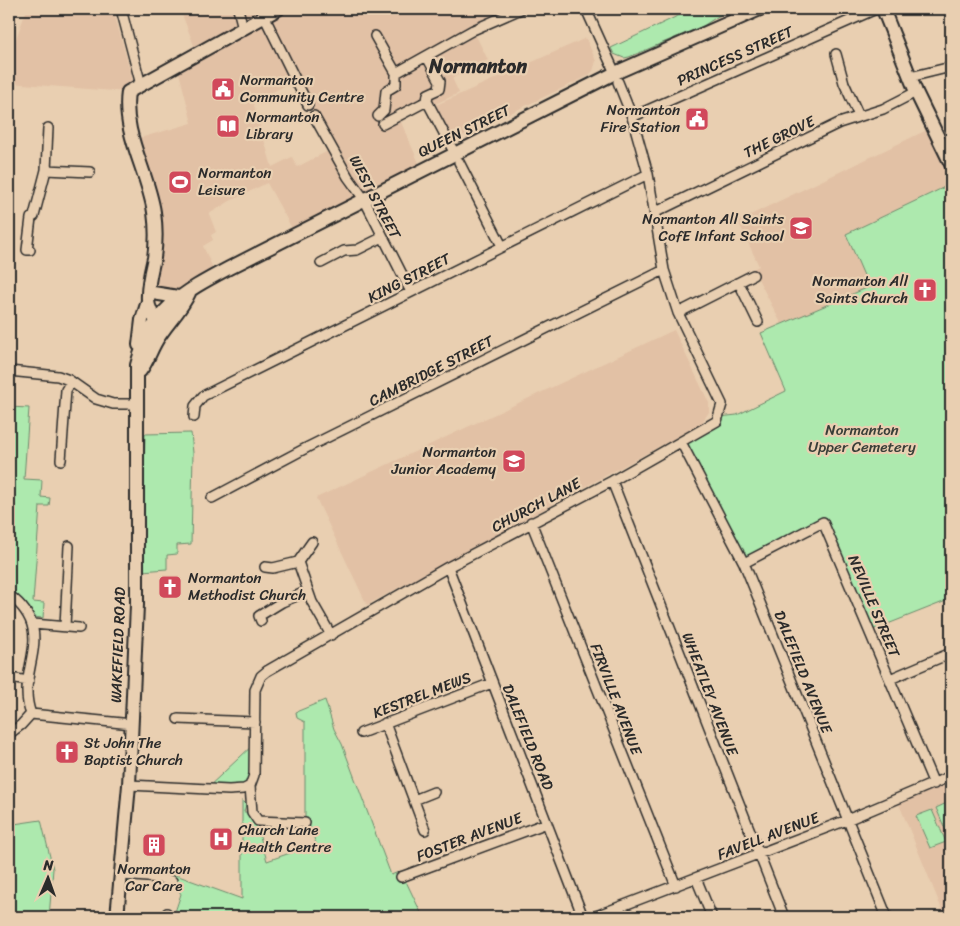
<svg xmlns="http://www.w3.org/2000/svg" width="960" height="926" viewBox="0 0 960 926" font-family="Sriracha,sans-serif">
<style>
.built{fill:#e2c1a5;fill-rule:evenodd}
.green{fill:#ade9ae;stroke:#6c8a6c}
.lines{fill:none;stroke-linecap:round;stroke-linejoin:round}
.street-casing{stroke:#2b2b2b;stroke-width:12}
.secondary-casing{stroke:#2b2b2b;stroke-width:16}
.street{stroke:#e9cfb1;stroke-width:9}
.secondary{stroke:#e9cfb1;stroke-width:12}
.rail{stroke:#2b2b2b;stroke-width:3;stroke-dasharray:8 4;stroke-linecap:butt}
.labels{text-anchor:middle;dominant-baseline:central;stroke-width:4.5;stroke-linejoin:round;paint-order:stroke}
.street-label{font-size:15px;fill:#2b2b2b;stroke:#e9cfb1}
.poi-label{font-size:15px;fill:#2b2b2b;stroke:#e9cfb1;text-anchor:start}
.park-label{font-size:15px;fill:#383e38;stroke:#e9cfb1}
.district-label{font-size:20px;font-weight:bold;fill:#2b2b2b;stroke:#e9cfb1}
</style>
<rect width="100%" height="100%" fill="#e9cfb1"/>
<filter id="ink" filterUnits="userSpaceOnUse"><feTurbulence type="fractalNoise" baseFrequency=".02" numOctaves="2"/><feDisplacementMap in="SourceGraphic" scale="10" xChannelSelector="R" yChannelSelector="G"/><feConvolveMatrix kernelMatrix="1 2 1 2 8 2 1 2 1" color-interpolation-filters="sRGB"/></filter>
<g filter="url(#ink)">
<!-- built -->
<path class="built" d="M27,9h86l22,79 -7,4 -119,-9v-26z
M180,9h341l-48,21 15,30 -36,18 7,15 -59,27 22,50 -127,64 -28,-51 -37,18 -21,13 7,18 -5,3 2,5 -10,6 13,29 -34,22 -30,-11 3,-47 -22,-99 59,-17 -15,-58 20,-12zM296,80l36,69 -35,18 -5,-10 -20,10 -19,-65z
M586,38l10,23 -3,10 -5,5 -134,64 -20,-34z
M929,129l22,45v10l-105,50 23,53 -87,38 -29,-56 6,-3 -21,-45z
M674,330l35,73v9l-8,12 -334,181 -51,-107z
M951,776v141h-6l-48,-118z"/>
<!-- green -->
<path class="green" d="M692,9h37l-26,17 -74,31 -5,1 -10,-4 -3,-6z
M951,184v415l-81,32 -47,-109 -79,41 -63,-121 38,-25 18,-2 49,-24 -25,-58 108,-46 -23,-53z
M9,407l20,1 -5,71 18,1 -1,17 9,1 -1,8h-9l-7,96 11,1 -1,15 -10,-1 -7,-14 -17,-13z
M191,433l2,20 -2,91 -14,1v9l-10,1v14l-25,2 3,-137z
M325,700l9,29 8,15 49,131 10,-4 22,46h-242l-7,-2 7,-21c-10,-20 -43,-14 -60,-10l1,-14 51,4 69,25v-99l4,4 -2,8h8l6,9 -1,5 10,35 49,-17 -7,-20 -4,-1v-101l-8,-4 -1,-6z
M255,743l-5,43 -44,3z
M951,801v39h-1l-14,-32z
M932,810l14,32 -16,6 -14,-32z
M41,820l12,49 -4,48h-40v-96l5,3z"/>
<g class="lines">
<!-- street casing -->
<g class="street-casing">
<path id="street" d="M121,9l20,76
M238,9l5,19
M586,9l29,64
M264,16l44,89
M375,36l21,37 77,-43 48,-21
M836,54l8,29 15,33
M427,57l13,24 -1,8 -11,5 -1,7
M910,77l41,-10
M314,116l34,61 16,22 47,93
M378,116l6,-6 2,-19 10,-6v-12
M632,117l244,-108
M383,124l44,-23 28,53
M459,162l43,84
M46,170l44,2
M656,212l183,-89 44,-14 33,-17
M30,250h-3l4,-32 3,-2 12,-46 2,-42
M321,263l23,-12 13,-1 24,-12
M737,283l3,2 18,37
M678,313l75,-38
M9,371l49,5 11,4 27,19 17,5h24
M194,417l1,-11 8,-10 445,-222
M681,442l63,121 143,354
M61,460l5,-70 5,-8
M612,481l172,436
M212,498l96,-51 356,-177
M531,522l145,364
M312,542l-14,20 14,40 19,33
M744,563l79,-41 111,262
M265,567l8,1 25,-6
M448,567l135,350
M9,595c51,38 5,75 22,119
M261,621l-2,-5 23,-14 26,-11
M33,624l46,4
M65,626l4,-80
M9,678l20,3
M890,679l61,-26
M178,719l77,3
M385,723l40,107
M361,733l131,-50
M9,734l12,-9 10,-11 101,10
M129,785l100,5 15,-1 6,-3 4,-11 1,-85 6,-14 6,-5 181,-104 164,-86 105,-60 5,-17 -44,-91 -14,-43 -16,-96 -16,-57 -14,-35
M250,786l2,26 6,9 47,2
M414,800l20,-8
M122,875l37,3 13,3
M401,877l146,-54
M696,878l16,39
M165,917l2,-4
M593,917l254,-97 104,-44"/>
</g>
<!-- secondary casing -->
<g class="secondary-casing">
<path id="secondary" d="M883,9l33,83 35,72
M153,293l25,4
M163,331c-6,-9 -15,-20 -15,-31 -1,-14 3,-29 6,-42 2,-14 2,-32 0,-46 -6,-40 -32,-79 -26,-120l150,-83
M139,345l3,-25 6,-19
M140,371c7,-9 10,-19 15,-28 10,-18 26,-32 34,-50
M117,917l12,-132 8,-180v-240c14,-55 45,-72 92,-97l386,-195 145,-64"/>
</g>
<!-- street -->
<use href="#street" class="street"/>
<!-- secondary -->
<use href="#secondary" class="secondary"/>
<!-- rail -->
<path class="rail" d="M9,17l5,-8"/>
</g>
</g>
<!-- icons -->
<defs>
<g id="civic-square" transform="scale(1.25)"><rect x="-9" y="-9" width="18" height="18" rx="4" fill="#d1495b" stroke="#e9cfb1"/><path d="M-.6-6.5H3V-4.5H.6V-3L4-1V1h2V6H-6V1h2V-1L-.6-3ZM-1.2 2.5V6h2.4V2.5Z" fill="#fff"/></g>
<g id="library-square" transform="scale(1.25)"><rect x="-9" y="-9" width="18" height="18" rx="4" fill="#d1495b" stroke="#e9cfb1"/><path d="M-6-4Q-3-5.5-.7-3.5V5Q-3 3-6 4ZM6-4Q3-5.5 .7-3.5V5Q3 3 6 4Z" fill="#fff"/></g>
<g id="stadium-square" transform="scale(1.25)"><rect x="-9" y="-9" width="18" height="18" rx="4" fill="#d1495b" stroke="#e9cfb1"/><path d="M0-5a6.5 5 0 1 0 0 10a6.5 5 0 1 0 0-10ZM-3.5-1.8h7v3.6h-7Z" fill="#fff"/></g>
<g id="school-square" transform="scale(1.25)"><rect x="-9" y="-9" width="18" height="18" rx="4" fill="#d1495b" stroke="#e9cfb1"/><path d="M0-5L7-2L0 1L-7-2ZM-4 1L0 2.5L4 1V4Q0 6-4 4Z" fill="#fff"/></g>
<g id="church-square" transform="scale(1.25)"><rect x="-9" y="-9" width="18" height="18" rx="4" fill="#d1495b" stroke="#e9cfb1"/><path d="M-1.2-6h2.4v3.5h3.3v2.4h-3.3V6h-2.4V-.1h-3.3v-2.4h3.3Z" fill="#fff"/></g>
<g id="hospital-square" transform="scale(1.25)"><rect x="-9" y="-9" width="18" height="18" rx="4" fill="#d1495b" stroke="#e9cfb1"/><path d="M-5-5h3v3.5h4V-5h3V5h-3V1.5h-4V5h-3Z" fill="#fff"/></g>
<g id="building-square" transform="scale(1.25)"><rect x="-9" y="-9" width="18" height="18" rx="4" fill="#d1495b" stroke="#e9cfb1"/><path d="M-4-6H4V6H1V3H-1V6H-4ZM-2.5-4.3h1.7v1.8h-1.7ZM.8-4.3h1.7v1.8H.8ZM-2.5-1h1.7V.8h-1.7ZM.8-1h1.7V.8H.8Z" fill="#fff"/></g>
</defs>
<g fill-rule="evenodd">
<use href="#civic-square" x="223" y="89"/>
<use href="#civic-square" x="697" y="119"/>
<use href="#library-square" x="228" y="126"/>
<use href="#stadium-square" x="180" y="182"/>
<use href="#school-square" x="801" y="228"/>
<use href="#church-square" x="925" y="290"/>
<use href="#school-square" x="514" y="461"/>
<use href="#church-square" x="170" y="587"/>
<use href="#church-square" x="67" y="752"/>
<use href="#hospital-square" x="221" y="839"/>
<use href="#building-square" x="154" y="845"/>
</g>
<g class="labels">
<!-- street labels -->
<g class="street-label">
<text transform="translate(735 56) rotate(-24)">PRINCESS STREET</text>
<text transform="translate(464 131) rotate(-26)">QUEEN STREET</text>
<text transform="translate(779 137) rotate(-26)">THE GROVE</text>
<text transform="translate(375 197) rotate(62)">WEST STREET</text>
<text transform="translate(409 278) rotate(-27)">KING STREET</text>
<text transform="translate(431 371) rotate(-27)">CAMBRIDGE STREET</text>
<text transform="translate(536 505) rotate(-28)">CHURCH LANE</text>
<text transform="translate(874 606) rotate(67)">NEVILLE STREET</text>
<text transform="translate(118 645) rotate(-88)">WAKEFIELD ROAD</text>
<text transform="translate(803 672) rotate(68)">DALEFIELD AVENUE</text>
<text transform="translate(710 694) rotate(69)">WHEATLEY AVENUE</text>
<text transform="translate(422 695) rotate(-21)">KESTREL MEWS</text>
<text transform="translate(616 699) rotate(69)">FIRVILLE AVENUE</text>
<text transform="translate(528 737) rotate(68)">DALEFIELD ROAD</text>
<text transform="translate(768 836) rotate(-21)">FAVELL AVENUE</text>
<text transform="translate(469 837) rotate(-21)">FOSTER AVENUE</text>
</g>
<!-- poi labels -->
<g class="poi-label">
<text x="240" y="80">Normanton<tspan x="240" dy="17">Community Centre</tspan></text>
<text x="680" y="110" text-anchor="end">Normanton<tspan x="680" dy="17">Fire Station</tspan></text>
<text x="246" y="117">Normanton<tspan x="246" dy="17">Library</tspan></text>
<text x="198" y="173">Normanton<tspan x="198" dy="17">Leisure</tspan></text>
<text x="784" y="219" text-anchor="end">Normanton All Saints<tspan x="784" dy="17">CofE Infant School</tspan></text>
<text x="908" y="281" text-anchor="end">Normanton All<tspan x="908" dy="17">Saints Church</tspan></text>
<text x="496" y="452" text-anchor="end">Normanton<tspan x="496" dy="17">Junior Academy</tspan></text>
<text x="188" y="578">Normanton<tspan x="188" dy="17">Methodist Church</tspan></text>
<text x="84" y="743">St John The<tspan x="84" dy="17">Baptist Church</tspan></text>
<text x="238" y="830">Church Lane<tspan x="238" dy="17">Health Centre</tspan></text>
<text x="154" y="869" text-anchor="middle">Normanton<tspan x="154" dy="17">Car Care</tspan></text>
</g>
<!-- park labels -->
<g class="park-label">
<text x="862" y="430">Normanton<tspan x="862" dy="17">Upper Cemetery</tspan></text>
</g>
<!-- district labels -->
<g class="district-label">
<text x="478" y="66">Normanton</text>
</g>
</g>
<!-- margin -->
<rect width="960" height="926" fill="none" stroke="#e9cfb1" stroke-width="30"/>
<rect x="15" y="15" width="930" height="896" fill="none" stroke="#2b2b2b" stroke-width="2" filter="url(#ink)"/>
<!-- north arrow -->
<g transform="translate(48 878) rotate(2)" stroke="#e9cfb1" stroke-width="4" paint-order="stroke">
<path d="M0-4L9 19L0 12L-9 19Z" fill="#2b2b2b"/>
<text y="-8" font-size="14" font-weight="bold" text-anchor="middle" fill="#2b2b2b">N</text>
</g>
</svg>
